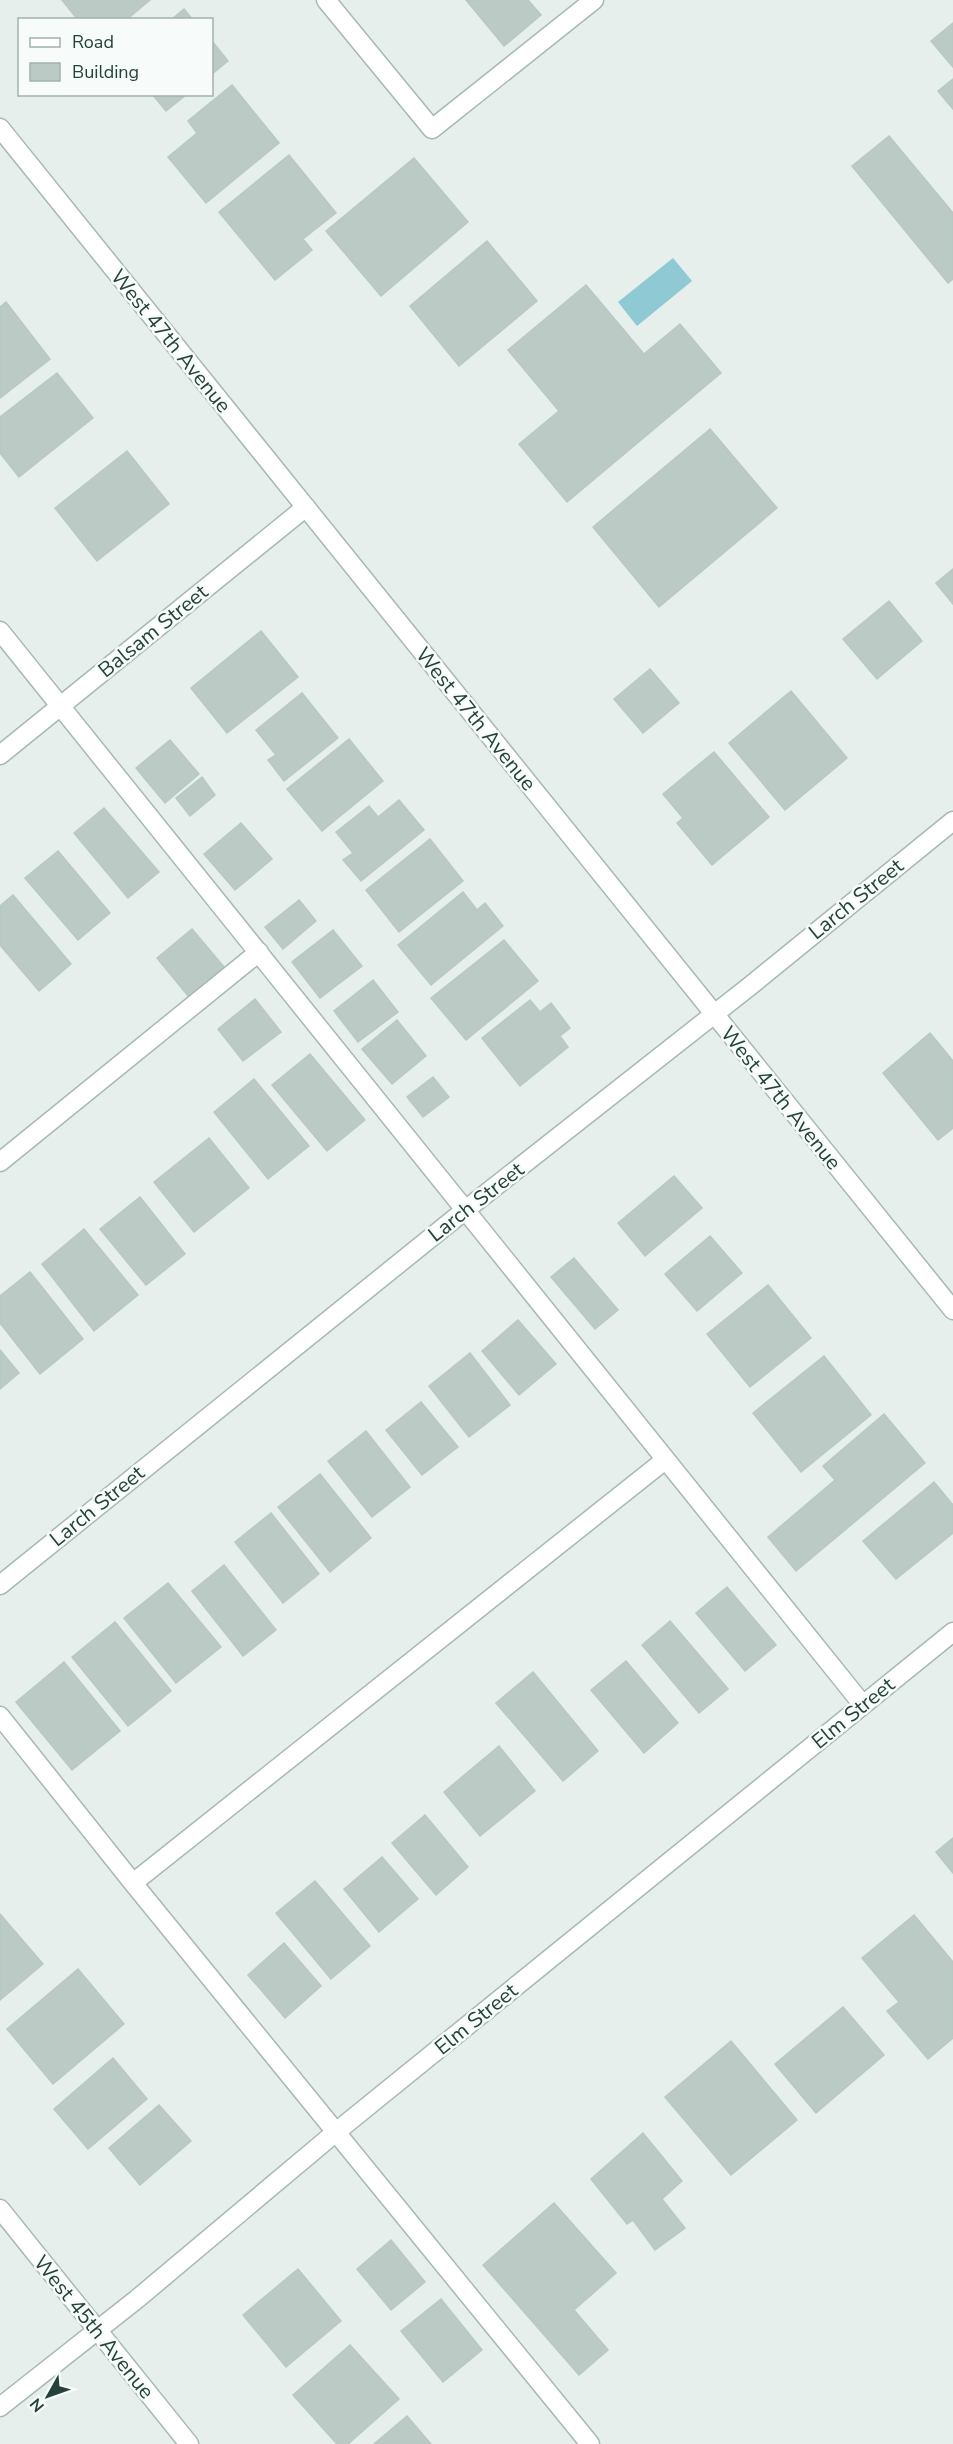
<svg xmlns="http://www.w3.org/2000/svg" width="953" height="2444" viewBox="0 0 953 2444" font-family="'Nunito Sans',sans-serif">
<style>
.water{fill:#8ec9d4}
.building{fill:#bbcac4;stroke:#b8c9c2;stroke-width:1.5}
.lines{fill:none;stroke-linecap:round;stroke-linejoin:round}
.minor-casing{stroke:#a8b8b2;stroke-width:21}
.minor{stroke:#fff;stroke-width:18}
.labels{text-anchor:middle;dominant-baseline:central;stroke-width:5;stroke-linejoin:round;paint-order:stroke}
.street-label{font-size:21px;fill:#24423a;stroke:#f7fbf9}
</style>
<rect width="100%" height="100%" fill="#e6efeb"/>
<!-- water -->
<path class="water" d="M673,258l19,23 -55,45 -19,-24z"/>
<!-- building -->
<path class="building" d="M62,0h88l-24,20h-48z
M466,0h62l13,15 -37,31z
M184,9l9,11h-22z
M953,23v44l-22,-26z
M212,41l16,20 -16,13z
M953,79v30l-15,-18z
M232,85l47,58 -73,60 -38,-46 29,-24 -9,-12z
M152,94h35l-21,17z
M889,136l64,77v66l-5,4 -96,-117z
M289,155l47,58 -33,26 9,11 -37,30 -56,-68z
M414,158l54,64 -87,74 -55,-65z
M487,241l50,60 -78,65 -49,-60z
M586,285l58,69 36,-30 41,49 -154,129 -48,-58 40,-33 -51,-61z
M6,302l44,57 -50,39v-91z
M57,373l36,45 -74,59 -19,-24v-36z
M710,429l67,79 -118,99 -66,-80z
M127,451l42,53 -72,57 -42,-53z
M953,569v35l-17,-21z
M889,601l33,40 -45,38 -34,-40z
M261,631l37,46 -71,56 -36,-45z
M650,669l29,34 -36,30 -29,-34z
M791,691l56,67 -62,52 -56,-67z
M302,693l36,45 -54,43 -16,-21 8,-5 -20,-25z
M349,739l34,42 -61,50 -35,-42z
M170,740l29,34 -34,29 -29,-35z
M714,752l55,65 -57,48 -35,-42 6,-5 -20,-24z
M202,777l13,18 -25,21 -14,-18z
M399,800l25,30 -63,51 -18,-21 10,-7 -17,-21 33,-26 9,11z
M104,808l55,64 -31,26 -54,-65z
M241,823l31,36 -37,31 -31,-36z
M430,839l33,42 -64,51 -33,-42z
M58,851l52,62 -32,27 -53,-62z
M463,892l14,18 8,-7 18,23 -72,59 -33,-40z
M13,895l58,69 -32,27 -39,-46v-39z
M299,900l17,21 -33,28 -18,-22z
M192,929l32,38 -35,30 -32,-39z
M333,930l29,36 -42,32 -28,-36z
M504,940l34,41 -72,59 -35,-42z
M373,980l25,32 -40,30 -24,-31z
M255,999l26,33 -38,29 -25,-32z
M530,1000l10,12 11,-9 19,25 -10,8 8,11 -48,39 -38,-48z
M397,1020l29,36 -34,28 -30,-35z
M930,1033l23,28v67l-15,12 -55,-67z
M310,1054l55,66 -38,31 -55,-66z
M433,1077l16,20 -26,20 -16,-20z
M254,1079l55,67 -41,33 -54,-67z
M209,1138l40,50 -55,44 -40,-50z
M674,1176l28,32 -57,48 -27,-33z
M140,1197l45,57 -39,31 -46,-56z
M84,1229l54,66 -44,36 -52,-67z
M710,1236l32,37 -45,38 -32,-37z
M574,1258l44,52 -23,19 -44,-52z
M30,1272l53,67 -43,35 -40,-51v-27z
M768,1285l43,53 -61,49 -43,-53z
M518,1320l38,44 -37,31 -37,-44z
M0,1350l19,23 -19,16z
M470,1353l40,52 -41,32 -40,-51z
M824,1356l47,59 -70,57 -48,-59z
M421,1402l37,45 -36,28 -36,-45z
M884,1414l41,49 -129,108 -28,-34 67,-57 -12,-14z
M366,1431l44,56 -38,30 -44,-56z
M320,1474l51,64 -41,34 -52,-65z
M934,1482l19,23v28l-57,46 -33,-38z
M271,1513l48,61 -36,29 -48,-61z
M224,1565l52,65 -33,26 -51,-65z
M168,1583l53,64 -45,36 -52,-65z
M727,1587l49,58 -31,26 -49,-58z
M670,1621l58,68 -29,24 -57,-68z
M115,1622l56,69 -43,35 -56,-69z
M626,1661l52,62 -34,30 -53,-63z
M64,1662l56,69 -48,39 -56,-68z
M533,1672l65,79 -35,30 -67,-78z
M499,1746l36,45 -55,45 -36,-44z
M425,1815l43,52 -32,28 -44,-52z
M953,1838v35l-17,-21z
M382,1857l36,42 -39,33 -35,-43z
M315,1881l55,65 -39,33 -55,-66z
M0,1914l43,50 -43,36z
M914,1915l39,47v76l-25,21 -41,-48 12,-9 -37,-44z
M284,1943l37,43 -36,32 -37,-43z
M78,1969l46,55 -71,60 -46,-55z
M843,2007l41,48 -68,58 -41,-49z
M731,2041l66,79 -66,55 -66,-78z
M113,2058l34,41 -59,50 -34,-40z
M159,2105l32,36 -51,44 -31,-37z
M643,2133l39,48 -20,18 23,29 -30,22 -22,-30 -6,4 -36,-45z
M554,2203l62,70 -42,37 34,40 -29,25 -96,-110z
M391,2240l34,42 -34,28 -34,-41z
M298,2269l43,52 -55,46 -43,-52z
M441,2299l41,51 -39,32 -42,-51z
M350,2345l49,54 -51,45h-11l-44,-49z
M407,2416l24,28h-57z"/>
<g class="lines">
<!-- minor casing -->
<g class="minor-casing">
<path id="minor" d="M326,0l106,129 162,-129
M0,128l953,1182
M0,631l863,1074
M0,755l306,-248
M0,1162l259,-210
M0,1585l464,-374 286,-225 203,-165
M0,1716l133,167 457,561
M133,1883l532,-423
M0,2209l189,235
M0,2407l137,-108 199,-167 617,-500"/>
</g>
<!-- minor -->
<use href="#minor" class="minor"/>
</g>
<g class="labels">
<!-- street labels -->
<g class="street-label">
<text transform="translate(171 341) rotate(51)">West 47th Avenue</text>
<text transform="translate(153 631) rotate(-39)">Balsam Street</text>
<text transform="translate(476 719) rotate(51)">West 47th Avenue</text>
<text transform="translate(856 899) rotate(-39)">Larch Street</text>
<text transform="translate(781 1098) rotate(51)">West 47th Avenue</text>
<text transform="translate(476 1202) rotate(-38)">Larch Street</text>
<text transform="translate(97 1506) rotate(-39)">Larch Street</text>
<text transform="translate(853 1713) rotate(-39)">Elm Street</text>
<text transform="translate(476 2019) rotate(-39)">Elm Street</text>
<text transform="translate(94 2327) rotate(51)">West 45th Avenue</text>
</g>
</g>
<!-- legend -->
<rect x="18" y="18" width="195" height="78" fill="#f7fbf9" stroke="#a3b1ad" stroke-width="1.5"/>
<rect x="30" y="38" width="30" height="9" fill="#ffffff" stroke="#a3b1ad" stroke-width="1.5"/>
<text x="72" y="48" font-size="18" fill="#24423a">Road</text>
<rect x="30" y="63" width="30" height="18" fill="#bbcac4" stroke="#a3b1ad" stroke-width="1.5"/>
<text x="72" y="78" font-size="18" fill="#24423a">Building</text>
<!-- north arrow -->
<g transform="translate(48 2396) rotate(230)" stroke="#f7fbf9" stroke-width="4.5" paint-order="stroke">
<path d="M0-4.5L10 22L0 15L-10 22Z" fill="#24423a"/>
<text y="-9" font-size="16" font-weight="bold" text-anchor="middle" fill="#24423a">N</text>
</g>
</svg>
